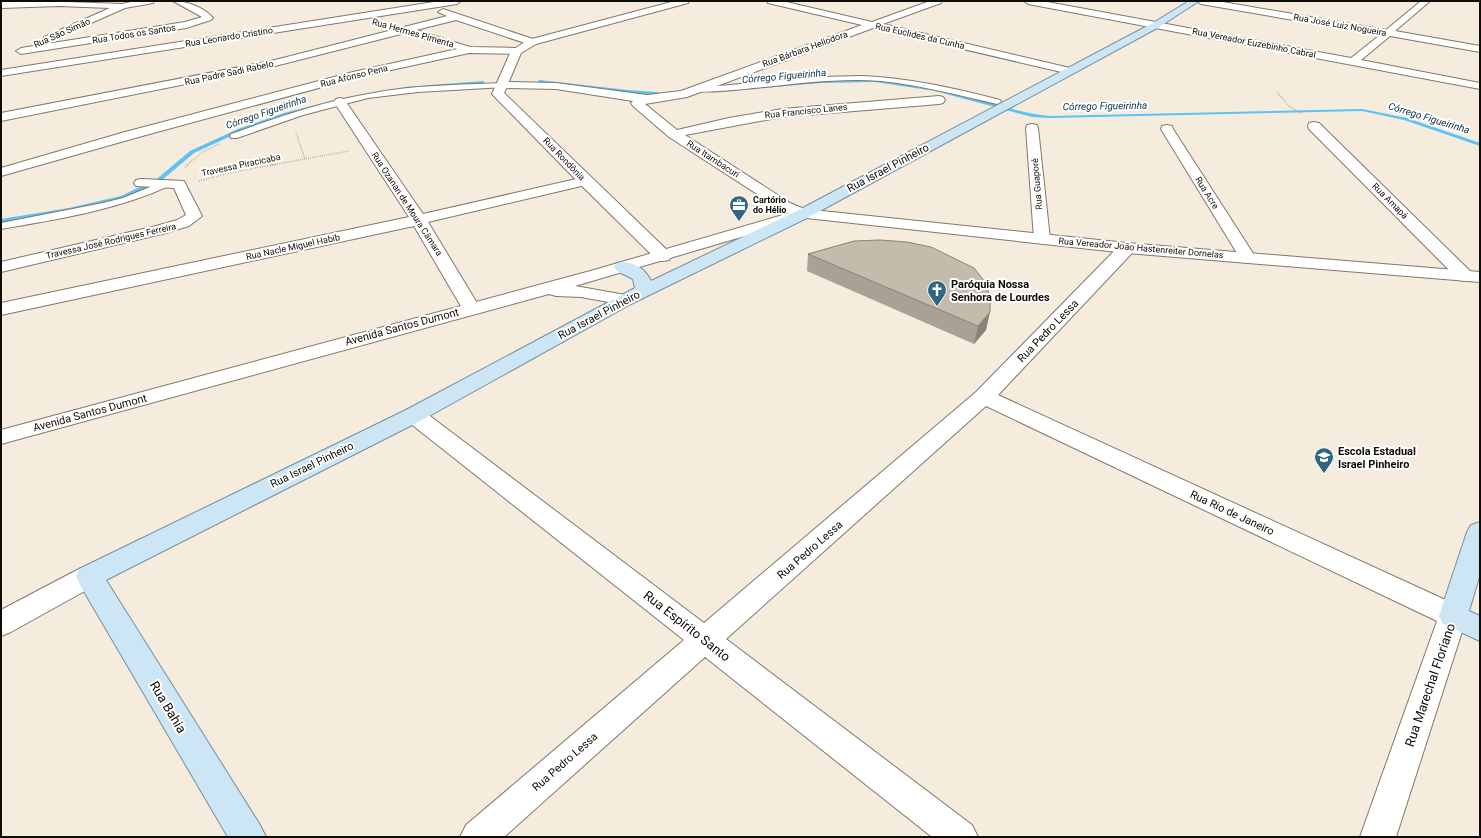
<svg xmlns="http://www.w3.org/2000/svg" width="1481" height="838" viewBox="0 0 1481 838" font-family="Roboto,sans-serif">
<style>
.lines{fill:none;stroke-linecap:round;stroke-linejoin:round}
.stream{fill:#5cc1f6;fill-rule:evenodd}
.service-casing{stroke:#80786a;stroke-width:2}
.minor-casing{stroke:#80786a;stroke-width:2}
.tertiary-casing{stroke:#80786a;stroke-width:2}
.secondary-casing{stroke:#80786a;stroke-width:2}
.primary-casing{stroke:#748f9e;stroke-width:2}
.path-far1{stroke:#888277;stroke-width:1.5;stroke-dasharray:0.5 1.5;stroke-linecap:butt}
.path{stroke:#888277;stroke-width:2;stroke-dasharray:0.5 2;stroke-linecap:butt}
.service{fill:#fff;fill-rule:evenodd}
.minor{fill:#fff;fill-rule:evenodd}
.tertiary{fill:#fff;fill-rule:evenodd}
.secondary{fill:#fff;fill-rule:evenodd}
.primary{fill:#cde6f5;fill-rule:evenodd}
.wall{fill:#a9a194}
.shaded-wall{fill:#898378}
.building{fill:#c4bbac;stroke:#898378}
.labels{text-anchor:middle;dominant-baseline:central;stroke-width:4;stroke-linejoin:round;paint-order:stroke}
.far-street-label{font-size:9px;fill:#0f0c07;stroke:#fff}
.far-poi-label{font-size:9px;font-weight:bold;fill:#0f0c07;stroke:#fff;text-anchor:start}
.far-water-label{font-size:10px;font-style:italic;fill:#043248;stroke:#fff}
.street-label{font-size:11px;fill:#0f0c07;stroke:#fff}
.poi-label{font-size:11px;font-weight:bold;fill:#0f0c07;stroke:#fff;text-anchor:start}
.near-street-label{font-size:13px;fill:#0f0c07;stroke:#fff}
</style>
<rect width="100%" height="100%" fill="#f6ecdd"/>
<g class="lines">
<!-- stream -->
<path class="stream" d="M857,79c40,1 79,10 118,20 25,6 49,15 75,17l312,-7 45,9 73,25v3l-76,-26 -42,-9 -312,7 -18,-1 -97,-26 -60,-9 -55,1 -91,8 -2,-1 2,-1 91,-9z
M539,80l89,10 29,2 2,1c-10,5 -75,-6 -90,-8 -11,-1 -21,-1 -31,-3z
M483,81h1v2l-79,6 -18,3 -2,-1 20,-4z
M344,98l2,1v1l-58,15 -46,16 -48,22 -32,27 -37,18 -56,14 -68,11v-4l68,-11 52,-12 37,-18 32,-27 48,-22 46,-16z"/>
<!-- service casing -->
<g class="service-casing">
<path id="service" d="M862,76c47,2 92,12 138,24l1,2 -4,2c-39,-9 -77,-19 -116,-23 -39,-3 -78,2 -116,6 -12,1 -69,8 -75,3l4,-2 126,-11z
M502,83h3v4l-87,5 -50,6 -65,17 -66,23h-6l-1,-2 1,-2c45,-16 90,-32 137,-40 44,-9 89,-9 134,-11z
M167,180l5,3 -1,2c-54,25 -112,34 -170,44v-6l102,-20 20,-5z"/>
</g>
<!-- minor casing -->
<g class="minor-casing">
<path id="minor" d="M39,1l83,3 13,-3h19l-1,2 -28,5 -77,34 -5,-3 1,-2 66,-29 -51,-2 -58,2v-6z
M173,1c13,0 31,6 40,17l-2,2 -25,8 -165,26 -5,-3 5,-3 164,-26 17,-5z
M440,1h21l-4,3 -456,72v-6z
M767,1h15l90,21 58,-21h12l-1,2 -58,21 187,44 6,3 -6,3 -197,-46 -186,69 -42,7 32,26 52,-12 53,-9 157,-13 4,1 2,3 -2,3 -4,1 -157,13 -97,18 105,68 19,8 2,3 -2,3 -6,2 -6,-2 -17,-8 -111,-72 -36,-31 -2,-3 2,-2 -77,-12 -54,-1 -4,-1 -2,-2 2,-2 4,-1 54,1 91,12 34,-4 181,-66 -94,-22z
M1024,1h18l309,57 29,-23 -179,-31 -4,-3h20l169,29 35,-29h9l-35,30 85,15v6l-90,-16 -29,24 119,23v6l-452,-85z
M443,9l93,31 1,2 -5,3 -4,-1 -72,-24 -40,10 54,17 46,1 5,3 -5,3 -47,-1 -110,24 -224,61 -134,38v-8l124,-36 228,-60 104,-23 -52,-16 -134,34 -270,54v-8l270,-52 176,-45 -9,-4z
M340,98l4,1 79,115 162,-37 5,1 2,3 -2,3 -162,38 52,86 -2,4 -7,2 -7,-2 -2,-4 -48,-82 -413,89v-12l408,-86 -75,-115 2,-3z
M1314,122l5,1 152,149 3,4 -3,4 -6,1 -6,-1 -150,-151 -1,-3 1,-3z
M1032,124l5,1 1,3 12,111 -2,3 -6,2 -6,-2 -2,-3 -8,-111 1,-3z
M1167,125l5,1 1,3 83,129 -2,4 -6,1 -6,-1 -2,-4 -79,-129 1,-3z
M141,179l43,2 18,35 -13,10 -23,7 -165,39v-10l155,-36 21,-6 9,-5 -12,-27 -38,-2 -2,-3 2,-3z
M1127,243l6,1 2,4 -2,4 -135,143 465,213 4,8 -71,221h-36l77,-216 -451,-215 -260,233 246,186 6,12h-46l-227,-180 -201,180h-44l6,-12 218,-185 -278,-220 -3,-5 3,-5 8,-2 8,2 282,213 272,-231 145,-148z"/>
</g>
<!-- tertiary casing -->
<g class="tertiary-casing">
<path id="tertiary" d="M675,1h14l-1,2 -152,41 -15,9 -17,40 165,159 2,4 -2,4 -6,1 -6,-1 -77,-76 -88,-90 19,-43 17,-11z
M803,209l324,34 353,29v10l-353,-29 -330,-36 -2,-3 2,-3z
M89,565l10,4 3,7 -3,7 -88,49 -10,4v-26l78,-41z"/>
</g>
<!-- secondary casing -->
<g class="secondary-casing">
<path id="secondary" d="M800,210l6,2 2,3 -2,3 -231,68 56,10 3,4 -3,4 -6,1 -44,-8 -25,-1 -7,-2 -548,150v-14l593,-160z"/>
</g>
<!-- primary casing -->
<g class="primary-casing">
<path id="primary" d="M1189,1h10l-40,26 -350,190 -178,87 -209,116 -316,160 154,245 6,12h-38l-149,-254 -3,-7 3,-7 327,-159 229,-122 -2,-9 -16,-8 -3,-4 3,-4c14,-3 28,5 34,18l146,-70 356,-188z
M1480,522v52l-11,37 11,5v25l-37,-17 -4,-8 28,-84 4,-7z"/>
</g>
<!-- path-far1 -->
<path class="path-far1" d="M1277,92l12,14 13,8
M296,133l9,26
M187,165l16,-13 16,-8
M271,165l78,-14"/>
<!-- path -->
<path class="path" d="M185,167l4,-3
M199,181l33,-9 45,-8"/>
<!-- service -->
<use href="#service" class="service"/>
<!-- minor -->
<use href="#minor" class="minor"/>
<!-- tertiary -->
<use href="#tertiary" class="tertiary"/>
<!-- secondary -->
<use href="#secondary" class="secondary"/>
<!-- primary -->
<use href="#primary" class="primary"/>
</g>
<!-- wall -->
<path class="wall" d="M854,241l132,89 -12,14 -167,-73 1,-17z"/>
<!-- shaded-wall -->
<path class="shaded-wall" d="M990,312l-4,18 -12,14 4,-18z"/>
<!-- building -->
<path class="building" d="M880,240l27,2 24,5 43,21 11,14 5,15v15l-12,14 -170,-72 46,-13z"/>
<!-- icons -->
<defs>
<g id="office-pin" transform="scale(1)"><path d="M0 17L-7.5 6A9.5 9.5 0 1 1 7.5 6Z" fill="#316682" stroke="#fff"/><path d="M-6-3h4V-5.5h4V-3h4V5H-6ZM-1-4.5V-3h2v-1.5ZM-6 0V1H6V0Z" fill="#fff"/></g>
<g id="church-pin" transform="scale(1)"><path d="M0 17L-7.5 6A9.5 9.5 0 1 1 7.5 6Z" fill="#316682" stroke="#fff"/><path d="M-1.2-6h2.4v3.5h3.3v2.4h-3.3V6h-2.4V-.1h-3.3v-2.4h3.3Z" fill="#fff"/></g>
<g id="school-pin" transform="scale(1)"><path d="M0 17L-7.5 6A9.5 9.5 0 1 1 7.5 6Z" fill="#316682" stroke="#fff"/><path d="M0-5L7-2L0 1L-7-2ZM-4 1L0 2.5L4 1V4Q0 6-4 4Z" fill="#fff"/></g>
</defs>
<g fill-rule="evenodd">
<use href="#office-pin" x="739" y="205"/>
<use href="#church-pin" x="937" y="290"/>
<use href="#school-pin" x="1324" y="457"/>
</g>
<g class="labels">
<!-- far-street labels -->
<g class="far-street-label">
<text transform="translate(1340 25) rotate(10)">Rua José Luiz Nogueira</text>
<text transform="translate(62 33) rotate(-24)">Rua São Simão</text>
<text transform="translate(413 33) rotate(16)">Rua Hermes Pimenta</text>
<text transform="translate(134 34) rotate(-9)">Rua Todos os Santos</text>
<text transform="translate(920 36) rotate(13)">Rua Euclides da Cunha</text>
<text transform="translate(229 37) rotate(-9)">Rua Leonardo Cristino</text>
<text transform="translate(1254 43) rotate(11)">Rua Vereador Euzebinho Cabral</text>
<text transform="translate(805 49) rotate(-20)">Rua Bárbara Heliodora</text>
<text transform="translate(229 73) rotate(-12)">Rua Padre Sadi Rabelo</text>
<text transform="translate(354 76) rotate(-14)">Rua Afonso Pena</text>
<text transform="translate(806 111) rotate(-6)">Rua Francisco Lanes</text>
<text transform="translate(564 159) rotate(46)">Rua Rondônia</text>
<text transform="translate(713 159) rotate(33)">Rua Itambacuri</text>
<text transform="translate(241 165) rotate(-12)">Travessa Piracicaba</text>
<text transform="translate(1037 184) rotate(-95)">Rua Guaporé</text>
<text transform="translate(1207 193) rotate(58)">Rua Acre</text>
<text transform="translate(1390 201) rotate(45)">Rua Amapá</text>
<text transform="translate(407 204) rotate(57)">Rua Ozanan de Moura Câmara</text>
<text transform="translate(111 241) rotate(-13)">Travessa José Rodrigues Ferreira</text>
<text transform="translate(293 247) rotate(-12)">Rua Nacle Miguel Habib</text>
<text transform="translate(1141 248) rotate(5)">Rua Vereador João Hastenreiter Dornelas</text>
</g>
<!-- far-poi labels -->
<g class="far-poi-label">
<text x="753" y="200">Cartório<tspan x="753" dy="10">do Hélio</tspan></text>
</g>
<!-- far-water labels -->
<g class="far-water-label">
<text transform="translate(784 76) rotate(-5)">Córrego Figueirinha</text>
<text transform="translate(1105 106) rotate(-1)">Córrego Figueirinha</text>
<text transform="translate(266 112) rotate(-19)">Córrego Figueirinha</text>
<text transform="translate(1429 118) rotate(17)">Córrego Figueirinha</text>
</g>
<!-- street labels -->
<g class="street-label">
<text transform="translate(888 168) rotate(-28)">Rua Israel Pinheiro</text>
<text transform="translate(599 315) rotate(-28)">Rua Israel Pinheiro</text>
<text transform="translate(402 327) rotate(-15)">Avenida Santos Dumont</text>
<text transform="translate(1048 331) rotate(-46)">Rua Pedro Lessa</text>
<text transform="translate(90 413) rotate(-15)">Avenida Santos Dumont</text>
<text transform="translate(312 465) rotate(-26)">Rua Israel Pinheiro</text>
<text transform="translate(1232 513) rotate(25)">Rua Rio de Janeiro</text>
<text transform="translate(810 550) rotate(-41)">Rua Pedro Lessa</text>
<text transform="translate(565 762) rotate(-41)">Rua Pedro Lessa</text>
</g>
<!-- poi labels -->
<g class="poi-label">
<text x="951" y="284">Paróquia Nossa<tspan x="951" dy="13">Senhora de Lourdes</tspan></text>
<text x="1338" y="451">Escola Estadual<tspan x="1338" dy="13">Israel Pinheiro</tspan></text>
</g>
<!-- near-street labels -->
<g class="near-street-label">
<text transform="translate(687 626) rotate(38)">Rua Espírito Santo</text>
<text transform="translate(1430 685) rotate(-71)">Rua Marechal Floriano</text>
<text transform="translate(168 707) rotate(59)">Rua Bahia</text>
</g>
</g>
<!-- border -->
<rect width="1481" height="838" fill="none" stroke="#0f0c07" stroke-width="4"/>
</svg>
